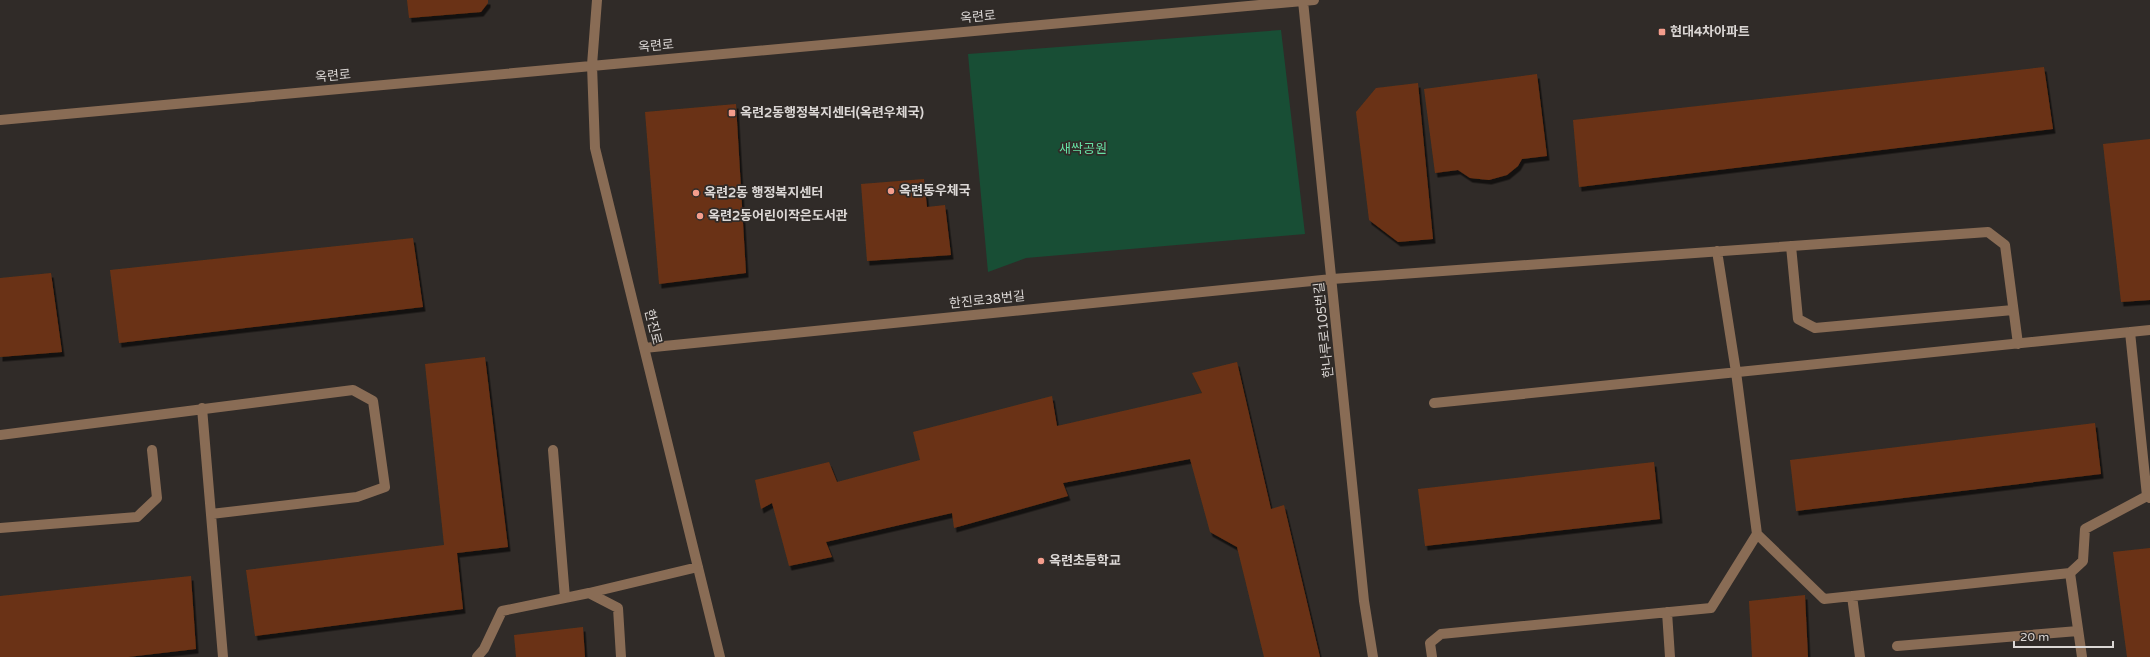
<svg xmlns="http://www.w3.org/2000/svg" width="2150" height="657" viewBox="0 0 2150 657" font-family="'Varela Round','Noto Sans KR',sans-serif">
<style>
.green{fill:#184e35}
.building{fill:#6a3314;filter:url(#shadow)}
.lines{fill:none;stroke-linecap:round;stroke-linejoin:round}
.minor{stroke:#896c55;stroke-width:10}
.poi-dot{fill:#f49d8c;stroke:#302b28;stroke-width:1.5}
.labels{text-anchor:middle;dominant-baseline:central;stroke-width:3.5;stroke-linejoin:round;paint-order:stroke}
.street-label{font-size:13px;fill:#dbd7d5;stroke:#302b28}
.poi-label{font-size:13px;font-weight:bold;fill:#dbd7d5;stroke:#302b28;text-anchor:start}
.park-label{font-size:13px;fill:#67e2a5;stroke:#302b28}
</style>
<defs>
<filter id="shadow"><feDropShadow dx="2.5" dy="4.5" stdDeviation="0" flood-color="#0009"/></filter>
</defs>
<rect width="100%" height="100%" fill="#302b28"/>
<!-- green -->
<path class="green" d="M1281,30l24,204 -279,24 -38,14 -20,-218z"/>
<!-- building -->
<path class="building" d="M407,0h81v3l-7,9 -72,6z
M2044,67l9,62 -474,58 -6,-67z
M1537,74l10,82 -25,3 -4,7 -11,9 -18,5 -19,-2 -12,-8 -23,3 -11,-84z
M1418,83l15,156 -35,3 -29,-22 -13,-108 20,-24z
M736,104l10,169 -87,11 -14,-172z
M2150,139v161l-29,2 -18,-158z
M924,179l3,28 18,-2 6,50 -84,6 -6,-77z
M413,238l10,69 -304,36 -9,-73z
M51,273l11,79 -62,5v-79z
M485,357l23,190 -51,6 6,56 -208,27 -9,-66 198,-25 -19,-181z
M1237,362l34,147 13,-4 36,152h-56l-27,-110 -27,-15 -20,-73 -127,24 5,13 -114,32 -2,-15 -126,29 6,15 -43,9 -17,-63 -11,6 -6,-29 74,-18 8,20 83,-22 -7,-28 139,-36 5,30 145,-33 -10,-20z
M2095,423l6,51 -305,37 -6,-51z
M1654,462l6,57 -235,27 -7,-57z
M2150,548v109h-23l-14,-105z
M191,576l5,73 -68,8h-128v-61z
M1805,595l3,62h-56l-3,-56z
M583,627l2,30h-69l-2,-22z"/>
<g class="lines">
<!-- minor -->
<path class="minor" d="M597,0l-5,65 3,83 125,509
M1303,1l61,600 9,56
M0,120l1314,-120
M1791,246l7,73 17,9 198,-18
M1717,251l19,121 21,162
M2130,332l17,164
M644,348l688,-69 656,-47 17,13 13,99
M1434,403l716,-73
M202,408l21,249
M0,435l353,-45 20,11 12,86 -28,10 -146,17
M553,450l12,148
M0,528l137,-11 20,-19 -5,-48
M2070,573l12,84
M589,593l109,-26
M1852,596l8,61
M1667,612l3,45
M1897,646l181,-15
M477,657l7,-8 18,-38 87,-18 29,15 3,49
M1432,657l-2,-14 11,-9 270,-26 46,-74 67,65 246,-26 13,-12 2,-32 62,-33 3,2"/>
</g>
<!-- markers -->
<g class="poi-dot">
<rect x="1658" y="28" width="8" height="8" rx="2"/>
<rect x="728" y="109" width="8" height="8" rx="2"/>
<circle cx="891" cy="191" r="4"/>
<circle cx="696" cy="193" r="4"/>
<circle cx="700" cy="216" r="4"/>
<circle cx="1041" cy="561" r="4"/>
</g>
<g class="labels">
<!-- street labels -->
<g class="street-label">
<text transform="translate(978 17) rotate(-5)">옥련로</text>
<text transform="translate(656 46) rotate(-5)">옥련로</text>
<text transform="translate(333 76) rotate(-5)">옥련로</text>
<text transform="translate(987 300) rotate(-6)">한진로38번길</text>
<text transform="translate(653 327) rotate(76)">한진로</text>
<text transform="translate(1324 330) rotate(-96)">한나루로105번길</text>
</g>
<!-- poi labels -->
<g class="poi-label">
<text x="1670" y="32">현대4차아파트</text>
<text x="740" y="113">옥련2동행정복지센터(옥련우체국)</text>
<text x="899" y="191">옥련동우체국</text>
<text x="704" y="193">옥련2동 행정복지센터</text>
<text x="708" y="216">옥련2동어린이작은도서관</text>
<text x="1049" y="561">옥련초등학교</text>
</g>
<!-- park labels -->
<g class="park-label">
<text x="1083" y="149">새싹공원</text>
</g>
</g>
<!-- scale -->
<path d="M2014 641v6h99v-6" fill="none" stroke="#dbd7d5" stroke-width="2"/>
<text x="2020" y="641" font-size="12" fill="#dbd7d5" stroke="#302b28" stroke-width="3" paint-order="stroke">20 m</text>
</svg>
